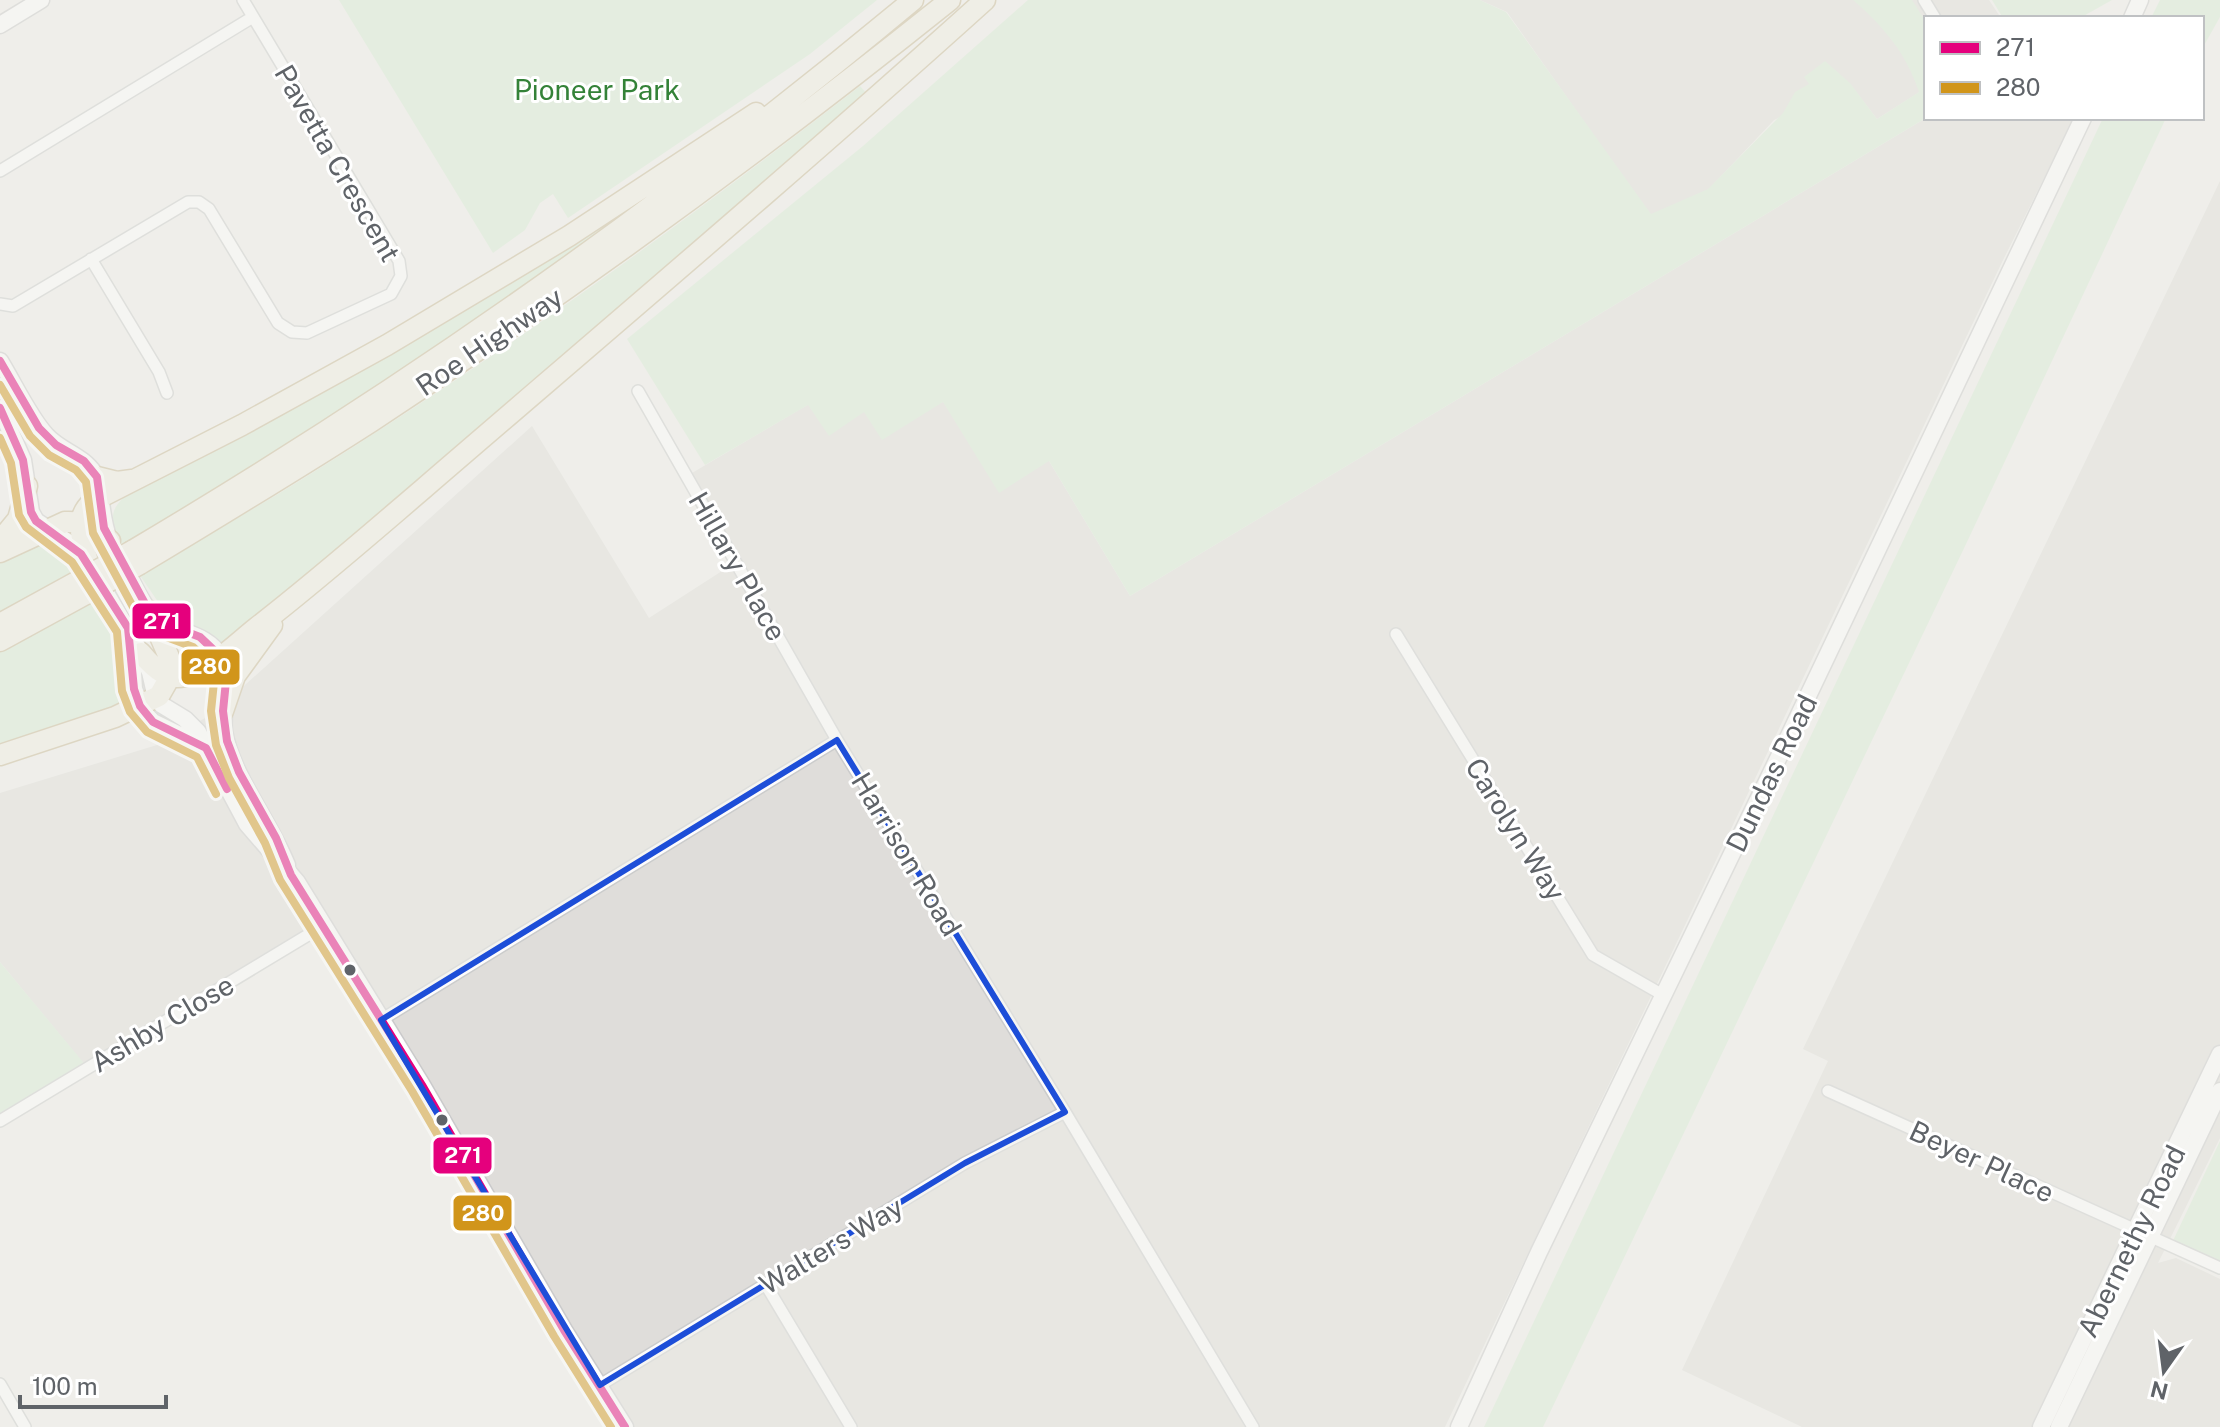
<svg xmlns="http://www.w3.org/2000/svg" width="2220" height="1427" viewBox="0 0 2220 1427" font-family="'Public Sans',sans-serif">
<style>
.industrial{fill:#dfddda}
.green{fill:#d8ebd6}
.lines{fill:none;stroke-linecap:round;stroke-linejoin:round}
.street-casing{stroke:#cbcccc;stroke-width:14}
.secondary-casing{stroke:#cacacb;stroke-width:19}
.highway-casing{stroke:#c8b996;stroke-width:23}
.street{stroke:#fdfcfc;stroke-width:11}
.secondary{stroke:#fdfcfc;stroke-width:16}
.highway{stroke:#f0ede3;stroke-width:20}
.highway-bridge-casing{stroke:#c8b996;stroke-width:23;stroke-linecap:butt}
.highway-bridge{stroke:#f0ede3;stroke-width:20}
.bus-1-casing{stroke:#fff;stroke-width:14}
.bus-2-casing{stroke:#fff;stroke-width:14}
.bus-1{stroke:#e5007d;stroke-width:8}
.bus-2{stroke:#d1951a;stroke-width:8}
.marked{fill:none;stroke:#1d4ed8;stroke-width:6;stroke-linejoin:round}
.bus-dot{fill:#5f6368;stroke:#fff;stroke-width:3}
.labels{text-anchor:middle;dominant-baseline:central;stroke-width:6;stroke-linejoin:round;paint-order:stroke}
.park-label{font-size:28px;fill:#348238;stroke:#fff}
.street-label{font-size:28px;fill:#5f6368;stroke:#fff}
.line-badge{stroke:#fff;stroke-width:3}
.badge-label{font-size:22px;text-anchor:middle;font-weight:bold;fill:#fff}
</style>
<rect width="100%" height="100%" fill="#efeeea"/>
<!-- industrial -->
<path class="industrial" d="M1480,0h509l12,18h-75v70l-49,31 -27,-35 -76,36 -66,70 -58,26 -143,-204z
M1926,118l29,3 6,-3h113l-71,142 -558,1167h-828l-299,-498 -230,140 -88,-107v-169l157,-48 57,-32 318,-287 117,192 87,-56 -49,-86 122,-72 55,8 79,-10 106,59 81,135z
M2220,181v957l-62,125 18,-5 44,21v148h-418l-120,-57 146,-309 -25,-12z"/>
<!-- green -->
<path class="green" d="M339,0h538l-67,54 -242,164 -15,-24 -13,9 -15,27 -32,23z
M1028,0h452l26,12 145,202 57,-25 75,-76 12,-21 14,-8 -5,-7 21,-16 25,22 27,36 42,-27c-13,-39 -35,-65 -66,-92h59l14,22v96l-796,478 -81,-135 -50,32 -56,-91 -61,38 -18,-28 -35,24 -21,-31 -103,60 -78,-126 236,-193z
M1992,0h120l-32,18h-77z
M2160,0h60v17l-18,32v-31h-51z
M860,86l10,11 -360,309 -286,238 -59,-32 -26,-38c53,-31 106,-59 157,-91 196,-121 383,-256 564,-397z
M2103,118h63l-199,424 -424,885h-59z
M674,179l-291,206 -149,97 -112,64c-9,-20 -16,-32 2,-49z
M32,544c17,2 34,10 44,25l-76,44v-50z
M93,598l24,49 2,42 4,15 -123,40v-94z
M0,962l88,106 -88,53z
M2220,1141v127l-49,-23z"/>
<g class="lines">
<!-- street casing -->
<g class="street-casing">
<path id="street" d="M1924,0l11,18
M0,171l253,-154
M91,259l68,113 8,21
M0,304l13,2 175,-104h11l10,7 69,114 14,9 15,1 84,-39 10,-18 -2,-15 -156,-261
M638,391l199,349
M1396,634l197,321 70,40
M381,1020l456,-280 228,372 188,315
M1828,1091l392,177
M0,1121l323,-195
M766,1285l85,142
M0,1384l25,43
M600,1385l365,-222 100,-51"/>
</g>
<!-- secondary casing -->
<g class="secondary-casing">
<path id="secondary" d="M2132,18l8,-18
M0,25l41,-25
M0,361c13,21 30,57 46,74 14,16 36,20 48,38 8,14 6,45 15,66
M0,408l23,52 8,52 5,9 36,24 16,17 53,91 9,19 6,26 6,7 23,14 13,13 49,92 50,58 125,203 142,245 61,97
M122,563c10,16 18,41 32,53 21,18 52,15 67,41 12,23 0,50 3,74 7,43 46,91 63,134
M131,640l3,49 9,23 10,10 51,25
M1459,1427l80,-175 248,-512 296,-622
M2041,1427l179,-373
M2059,1427l161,-336"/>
</g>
<!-- highway casing -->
<g class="highway-casing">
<path id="highway" d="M97,477l20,5 15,-2
M0,541l18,-22 9,-33
M132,551c277,-164 534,-345 781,-551
M0,552l65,-30c19,-1 32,6 45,19
M88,562c-6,-22 -15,-44 5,-61l149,-76 145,-80 182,-109 187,-123
M140,564c78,-47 156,-94 232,-143 200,-131 392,-272 578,-421
M0,624l78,-43
M0,641l86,-47
M141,653c14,17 28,30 51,21 23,-9 44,-30 64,-46 57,-44 112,-92 167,-139 188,-162 378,-323 562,-489
M223,711l12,-35 37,-51
M0,755l115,-38 44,-21 12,-21 1,-11 -23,-53"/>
</g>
<!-- street -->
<use href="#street" class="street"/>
<!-- secondary -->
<use href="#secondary" class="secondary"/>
<!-- highway -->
<use href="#highway" class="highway"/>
<!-- highway-bridge casing -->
<g class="highway-bridge-casing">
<path id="highway-bridge" d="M78,581l54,-30
M86,594l54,-30"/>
</g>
<!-- highway-bridge -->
<use href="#highway-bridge" class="highway-bridge"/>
<!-- bus-1 casing -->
<g class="bus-1-casing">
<path id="bus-1" d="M0,361l39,67 17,17 28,16 13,16 7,51 45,83 17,13 34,13 20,19 6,25 -3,30 4,30 12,31 37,66 15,37 131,210 142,245 61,97
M0,408l23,52 8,52 5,9 45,33 47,74 6,61 6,17 13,16 53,26 21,41"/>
</g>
<!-- bus-2 casing -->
<g class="bus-2-casing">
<path id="bus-2" d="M0,385l30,51 19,19 27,15 10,12 7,51 46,85 22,17 32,12 16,15 5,20 -3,29 5,34 13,33 36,65 15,37 132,211 142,245 57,91
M0,438l11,25 8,52 7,12 46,35 45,70 5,59 8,21 17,20 50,25 19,37"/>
</g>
<!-- bus-1 -->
<use href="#bus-1" class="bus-1"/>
<!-- bus-2 -->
<use href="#bus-2" class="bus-2"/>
</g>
<!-- marked area -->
<path d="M0 0H2220V1427H0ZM837,740l228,372 -100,51 -365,222 -219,-365z" fill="#efeeea" fill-opacity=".55" fill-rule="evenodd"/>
<path class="marked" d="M837,740l228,372 -100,51 -365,222 -219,-365z"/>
<!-- markers -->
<g class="bus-dot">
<circle cx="350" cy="970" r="7"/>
<circle cx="442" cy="1120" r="7"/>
</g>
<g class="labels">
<!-- park labels -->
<g class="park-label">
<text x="597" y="89">Pioneer Park</text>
</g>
<!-- street labels -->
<g class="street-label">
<text transform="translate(338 163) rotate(60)">Pavetta Crescent</text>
<text transform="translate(489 341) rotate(-34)">Roe Highway</text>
<text transform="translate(738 566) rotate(60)">Hillary Place</text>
<text transform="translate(1771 773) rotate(-64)">Dundas Road</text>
<text transform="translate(1516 829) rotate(58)">Carolyn Way</text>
<text transform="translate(907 854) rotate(59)">Harrison Road</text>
<text transform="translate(162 1023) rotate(-31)">Ashby Close</text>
<text transform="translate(1982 1161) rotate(25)">Beyer Place</text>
<text transform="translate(2131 1241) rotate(-64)">Abernethy Road</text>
<text transform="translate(831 1245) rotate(-31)">Walters Way</text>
</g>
</g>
<g class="line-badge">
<rect x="131" y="602" width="61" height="38" rx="8" fill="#e5007d"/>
<rect x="180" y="648" width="61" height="38" rx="8" fill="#d1951a"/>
<rect x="432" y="1136" width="61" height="39" rx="8" fill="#e5007d"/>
<rect x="452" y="1194" width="61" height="38" rx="8" fill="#d1951a"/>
</g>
<g class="badge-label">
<text x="162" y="629">271</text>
<text x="210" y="674">280</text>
<text x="463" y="1163">271</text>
<text x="483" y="1221">280</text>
</g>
<!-- legend -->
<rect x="1924" y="16" width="280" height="104" fill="#ffffff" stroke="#bfc1c3" stroke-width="2"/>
<rect x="1940" y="42" width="40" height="12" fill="#e5007d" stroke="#bfc1c3" stroke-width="2"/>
<text x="1996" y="56" font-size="24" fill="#5f6368">271</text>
<rect x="1940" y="82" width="40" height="12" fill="#d1951a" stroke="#bfc1c3" stroke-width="2"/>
<text x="1996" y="96" font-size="24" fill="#5f6368">280</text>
<!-- north arrow -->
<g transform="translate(2164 1371) rotate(194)" stroke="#ffffff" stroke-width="6" paint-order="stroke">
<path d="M0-6L14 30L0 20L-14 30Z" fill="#5f6368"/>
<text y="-12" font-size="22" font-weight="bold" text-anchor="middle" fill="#5f6368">N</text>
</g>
<!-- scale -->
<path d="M20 1395v12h146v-12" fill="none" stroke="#5f6368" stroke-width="4"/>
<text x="32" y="1395" font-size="24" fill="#5f6368" stroke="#ffffff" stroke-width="6" paint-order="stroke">100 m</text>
</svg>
